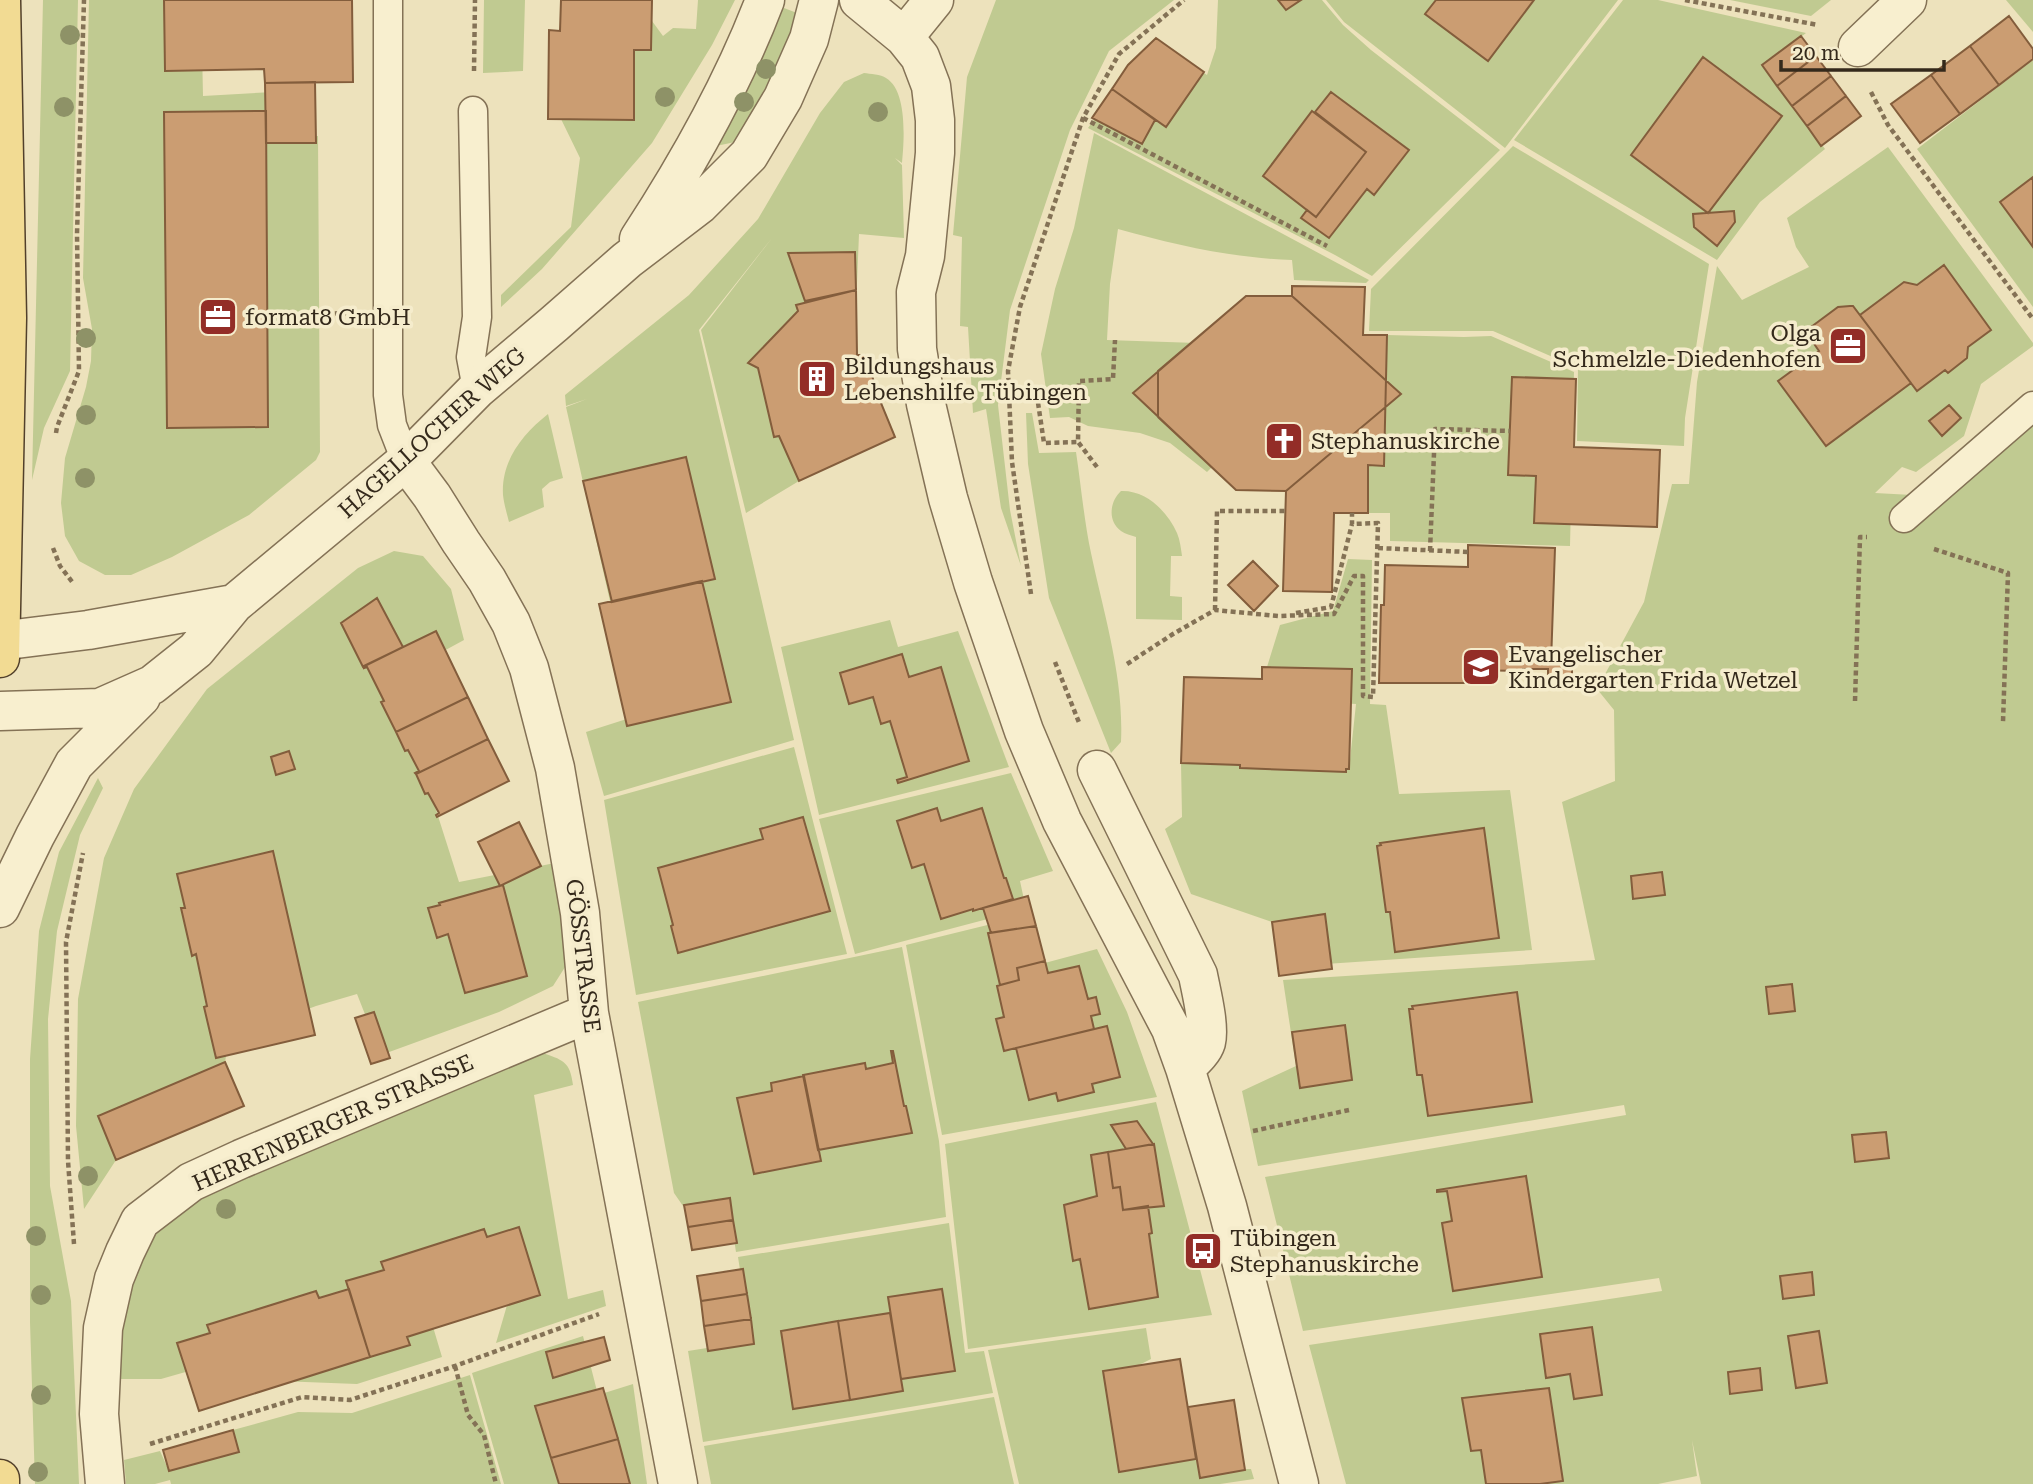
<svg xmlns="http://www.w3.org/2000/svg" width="2033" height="1484" viewBox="0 0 2033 1484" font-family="'Roboto Serif',serif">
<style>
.green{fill:#c0ca91}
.building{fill:#cb9d72;stroke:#835d3c;stroke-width:2}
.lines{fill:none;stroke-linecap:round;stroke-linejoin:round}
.service-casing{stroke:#847256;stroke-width:31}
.minor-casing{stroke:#847256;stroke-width:41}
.tertiary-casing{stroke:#847256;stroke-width:41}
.primary-casing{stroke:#52402b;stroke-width:41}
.path{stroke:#847256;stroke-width:4.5;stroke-dasharray:5 3.5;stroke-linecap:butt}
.service{stroke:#f8efcf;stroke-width:28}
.minor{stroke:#f8efcf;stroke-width:38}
.tertiary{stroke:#f8efcf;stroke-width:38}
.primary{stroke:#f2db93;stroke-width:38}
.tree{fill:#8e9267}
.labels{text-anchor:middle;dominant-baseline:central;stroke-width:7;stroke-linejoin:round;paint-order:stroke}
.poi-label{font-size:23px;fill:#34291b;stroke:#f5eccc;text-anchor:start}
.street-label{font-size:23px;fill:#34291b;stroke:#f5eccc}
</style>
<rect width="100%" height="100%" fill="#ede2bc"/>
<!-- green -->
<path class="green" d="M43,0h35l-8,371 -26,57 -12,52z
M89,0h112l2,96 70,-4 39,44h6l2,316 -4,8 -67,55 -77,42 -41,18h-26l-26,-14 -14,-25 -4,-33 4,-45 21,-71 5,-26 1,-32 -9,-51z
M484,0h41l-2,71 -40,2z
M698,0h37l-23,45 -60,98 -110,126 -41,38v-12l70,-68 9,-69 -19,-39 73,-69 18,-29 11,15 10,-8 23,1z
M996,0h178l-65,51 -39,79 -60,180 -12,95 12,105 11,56 -20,-58 -15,-99 -13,4 -5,-86 -8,-1 2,-89 -9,-2 14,-158z
M1218,0h104l21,25 28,25 129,100 -128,126 -37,-21 -247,-127 43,-59 26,-27 50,33 9,-27z
M1326,0h292l-113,148 -161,-126z
M1623,0h35l148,33 -42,32 61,84 -65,53 -43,58 -203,-120z
M1730,0h101l-20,16z
M2006,0h27v32z
M784,8l13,5 4,21 -66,108 -19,4 56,-130z
M2033,60v247l-116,-158z
M864,73c6,1 17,1 22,5 22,13 18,64 16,85l-7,-5 7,7 2,73 -45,-4 -2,49 -58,198 -53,32 -45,-183 71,-92 -73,92 95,410 -190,56 -18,-64 50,-16 -70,-309 21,-8 -21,7 -1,-11 124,-100 69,-76 62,-106 24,-31z
M1094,133l275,147 -3,3 -72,-3 -2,-20c-59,-2 -117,-15 -174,-31l-8,55 -3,56 90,3 18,121 -8,8 -37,-29 -30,-10 -52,-7 -19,-9 -19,1 -9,-64 14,-65 19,-61z
M1513,146l196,118 -24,154 -1,28 -107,-5 1,-73 -85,-37h-124l2,-42z
M1888,147l145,196v3l-52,38 -17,52 -48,36 -14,-5 -27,26 56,3 102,-86v1074h-332l-9,-44 5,36 -39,8h-312l-37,-139 353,-54 -3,-13 -356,53 -38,-154 361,-62 -2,-10 -366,61 -16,-75 54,-25 -13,-86 312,-20 -33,-158 53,-21 -1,-71 -17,-21 47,-87 28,-118h17l8,-102 20,-116 25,34 67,-33 -13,-20 -9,-29z
M1387,335l77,2 27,-1 83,36 -4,174 -180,-5v-28h-22v-48z
M1026,413h6l7,40 37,-1c5,33 8,68 15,101 13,62 33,124 30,189l-10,11 -62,-155 -21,-134z
M548,414l15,64 -13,4 -8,7 2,18 -35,15c-2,-8 -5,-18 -6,-27 -2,-35 20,-61 45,-81z
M1121,491c25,-1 46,20 56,42 3,7 4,16 5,23h-11l-1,40 12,1v23l-46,-1v-82c-5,-2 -11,-3 -15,-6 -14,-10 -11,-30 0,-40z
M394,551l29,5 28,33 13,51 -70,38 65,204 96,-19 12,101 -14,22 -54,26 -118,43 -24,-61 -41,12 -87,33 -4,23 -127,54 18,44 -32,49 -8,-83 2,-127 26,-141 30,-69 73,-100 151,-121z
M1348,559l24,1 -2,144 16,1 13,89 111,-4 22,160 -251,17 -9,-45 -81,-28 -26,-65 17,-12 -1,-54 59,2 1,3 104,4 1,-3h3l7,-65 -54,-3 -35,-34 13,-42 53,-14z
M890,620l8,27 60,-16 51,136 -190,48 -38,-168z
M794,747l53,207 -211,41 -32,-195z
M1011,773l42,98 -33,10 6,28 -171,45 -36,-135z
M98,778l5,10 -23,47 -23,96 -9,88 2,167 21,115 8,183h-44l-5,-162v-263l9,-128 20,-79z
M1028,915l13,49 56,-15 30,63 30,85 -215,38 -36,-190z
M902,947l37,194 7,76 -210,35 -8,-51 -45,5 -9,-13 -36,-191z
M540,1052c23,8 30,9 33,33l-39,10 34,204 35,-9 3,16 -110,37 16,-55 -87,12 17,57 -85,27 -78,-3 -90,-10 -28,8h-41l-2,-26 8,-75 35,-54 29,-25z
M1156,1102l56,213 -244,34 -23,-205z
M949,1223l16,130 19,-2 9,42 -290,49 -15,-91 63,-10 -13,-84z
M1146,1328l5,31 -40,20 81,73 50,17h9l3,10 -34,5h-201l-31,-134z
M583,1336l15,59 35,-11 14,100h-143l-32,-111z
M470,1375l31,109h-330l-1,-4 -15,4h-29l-2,-24 36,-9 9,20 69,-19 -5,-22 65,-18 54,1z
M994,1397l20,87h-303l-7,-38z"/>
<!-- building -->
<path class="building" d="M164,0h188l1,82 -88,1 -1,-14 -99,2z
M561,0h91l-1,50h-17v70l-86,-1 1,-89 11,1z
M1278,0h23l-15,10z
M1436,0h98l-46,61 -63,-47z
M2009,16l24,33v10l-34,26 -29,-39z
M1801,36l15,20 -39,30 -15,-21z
M1156,38l48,34 -38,55 -54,-38 16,-24z
M1970,46l29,39 -39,29 -29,-39z
M1816,56l15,20 -39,30 -15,-20z
M1703,57l79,59 -74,97 -77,-58z
M1931,75l29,39 -40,29 -29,-39z
M1831,76l15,20 -39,30 -15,-20z
M315,82l1,61h-50l-1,-60z
M1112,89l43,31 -13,24 -50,-26z
M1331,92l78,58 -35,45 -7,-6 -38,49 -28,-20 6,-8 9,7 50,-65 -51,-40z
M1846,96l15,20 -40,30 -14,-20z
M266,111l2,316 -101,1 -3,-316z
M1312,111l54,41 -50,65 -53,-41z
M2033,177v70l-33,-45z
M1734,211l1,11 -18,24 -23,-19 -1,-13z
M855,252l1,38 -51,11 -17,-48z
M1944,265l47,65 -23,17 -1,11 -19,15 -3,-3 -28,21 -57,-76 44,-33 13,3z
M1292,286l73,1 -2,48h24l-3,131 -16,-1v48h-34l-2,79 -49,-1 3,-100 -50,-1 -78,-73v-46l88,-75h46z
M856,290l1,65h10l9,36 19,46 -96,44 -20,-45 -5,1 -16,-69 -10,-5 50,-52 -2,-6z
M1246,296h46l109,98 -115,97 -50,-1 -103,-97z
M1850,306h3l58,77 -85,63 -48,-65 41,-30 -9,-13 1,-11 27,-20z
M1512,377l64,2 -2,68 86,3 -3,77 -123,-4 2,-47 -28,-1z
M1949,405l12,13 -19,18 -13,-15z
M686,457l29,122 -103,23 -29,-121z
M1468,545l87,3 -4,115 21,2v20l-24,-6v-10h-25v2l-57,-1v13h-87l2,-78h3l1,-40 83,2z
M1253,561l25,25 -24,25 -26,-26z
M702,581l29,121 -104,24 -28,-122z
M377,598l26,49 -40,20 -22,-44z
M436,631l32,66 -72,35 -15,-30 3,-1 -17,-34 -3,1v-2z
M902,654l7,23 32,-10 28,94 -71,22 -1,-3 10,-3 -17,-56 -9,3 -8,-27 -24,7 -9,-31z
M1262,667l90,2 -3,100h-3v3l-106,-4v-3l-59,-2 3,-86 78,2z
M468,697l20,42 -72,35 -1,-1 4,-2 -11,-21 -3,1 -9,-19z
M488,739l21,42 -72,36 -1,-2 3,-2 -11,-20 -3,1 -9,-20z
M289,751l6,18 -19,6 -5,-18z
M937,808l4,13 41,-13 22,70h2l7,21 -40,12v-2l-32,10 -17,-55 -12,4 -15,-47z
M803,817l27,94 -152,42 -7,-27 2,-1 -15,-57 105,-29 -3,-10z
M519,822l22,44 -41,20 -22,-44z
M1484,828l15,110 -104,14 -5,-40h-4l-9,-66 4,-1 -1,-2z
M273,851l42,184 -99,23 -12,-51 3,-1 -11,-52 -4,2 -11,-48h4l-8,-34z
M1662,872l3,23 -32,4 -2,-23z
M503,885l24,91 -62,17 -17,-59 -11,4 -9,-30 12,-3 -1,-2z
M1028,896l8,30 -45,7 -8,-25z
M1325,914l7,55 -53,7 -7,-54z
M1036,926l9,35 -28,7 2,12 -19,5 -12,-52z
M1045,961l3,12 31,-7 9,33 8,-2 4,17 -9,2 3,13 -90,22 -8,-32 8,-2 -7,-31 22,-6 -2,-12z
M1792,984l3,27 -26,3 -3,-27z
M1517,992l15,110 -104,14 -6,-41h-5l-8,-66h4l-1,-3z
M374,1012l16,46 -19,6 -16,-46z
M1345,1025l7,55 -52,8 -8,-56z
M1107,1026l13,51 -28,7 2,8 -36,9 -2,-8 -27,7 -13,-52z
M891,1051h2l11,55h2l6,27 -94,17 -15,-75 62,-12 1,6 27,-6z
M225,1062l19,44 -128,54 -18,-44z
M804,1076l17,85 -67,13 -17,-76 35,-7 -1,-8z
M1137,1121l16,23 -27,5 -15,-24z
M1886,1132l3,26 -34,4 -3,-27z
M1154,1144l10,62 -41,4 -3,-23 -7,1 -5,-36z
M1108,1152l5,36 7,-1 3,23 25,-4 4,27 -3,1 9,63 -69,12 -9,-50 -7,2 -9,-56 33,-9 -6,-41z
M1526,1176l16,101 -89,14 -11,-68 10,-2 -5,-30 -10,1v-2z
M730,1198l3,22 -45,7 -4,-22z
M733,1220l4,23 -45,7 -4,-23z
M519,1227l21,68 -133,42 3,8 -40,12 -24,-76 38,-11 -3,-8 103,-33 3,8z
M743,1269l4,25 -46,7 -4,-25z
M1812,1272l2,23 -31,4 -3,-23z
M349,1289l21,68 -171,54 -22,-68 33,-10 -3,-8 109,-34 3,7z
M942,1289l13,82 -54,8 -13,-82z
M747,1294l4,25 -47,7 -3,-25z
M890,1313l13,78 -53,9 -12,-79z
M751,1319l3,25 -46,7 -4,-25z
M838,1321l12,79 -57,9 -12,-78z
M1592,1327l10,68 -28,4 -4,-25 -24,4 -6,-44z
M1819,1331l8,52 -31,5 -8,-52z
M604,1337l6,23 -57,18 -7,-26z
M1180,1359l16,100 -77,13 -16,-101z
M1760,1368l2,22 -32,4 -2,-22z
M603,1388l15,51 -67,19 -16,-52z
M1549,1388l14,93 -23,3h-54l-5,-34 -10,1 -9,-53z
M1234,1400l11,70 -45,8 -12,-71z
M233,1430l6,22 -70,19 -6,-21z
M618,1439l12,45h-71l-8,-26z"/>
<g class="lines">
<!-- service casing -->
<g class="service-casing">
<path id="service" d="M388,0v395l4,30 14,36
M473,111l4,206 -6,40 6,32
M1904,518l129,-112"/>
</g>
<!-- minor casing -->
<g class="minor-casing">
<path id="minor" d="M859,0l45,37 16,20 11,29 4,34v33l-10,103 -9,36 1,57 9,55 22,94 25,84 51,149 38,90 109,208 14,39 42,138 72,278
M904,37l30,-37
M1858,47l49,-47
M406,461l26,35 29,46 26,38 24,43 18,45 26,100 25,145 9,100 89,471
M1097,770l101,205c3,16 12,51 8,67 -3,10 -14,19 -21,26
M105,1484l-6,-70 4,-86 11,-49 11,-27 15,-31 51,-39 50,-23 348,-146"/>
</g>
<!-- tertiary casing -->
<g class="tertiary-casing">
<path id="tertiary" d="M639,239c49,-75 94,-155 126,-239
M0,641l88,-11 146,-26
M0,711l100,-3 52,-23 44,-35 38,-46 172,-143 71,-72 77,-65 73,-64 72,-55 50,-50 34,-57 26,-59 10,-39
M0,908l35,-72 39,-72 67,-67"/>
</g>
<!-- primary casing -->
<g class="primary-casing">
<path id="primary" d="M0,658l7,-340 -6,-318
M0,1479v5"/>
</g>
<!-- path -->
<path class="path" d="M1685,0l133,25
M474,71l1,-71
M1871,92l17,33 145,194
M1083,118l244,128
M267,317l79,-4
M1010,398l27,-2 7,47 34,-1
M56,433l1,-6 22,-56 -2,-137 7,-234
M1097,467l-19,-25 1,-61 34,-2 2,-39
M53,548l7,18 13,17
M1378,548l90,4
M1934,549l74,24 -5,149
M1430,551l5,-122 75,2
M1031,594l-19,-132 -4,-91 12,-64 63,-189 36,-64 65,-54
M1215,610l2,-99h68
M1296,613l35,-6 21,-83
M1055,662l25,63
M1127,664l46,-30 42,-24 63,6 56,-2 20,-38h9v120l10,1 5,-174 -26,1v-11
M1855,701l5,-164h7
M1253,1131l96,-21
M74,1244l-6,-83 -2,-219 17,-89
M455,1366l13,49 16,20 12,49
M150,1444l152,-47 48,3 105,-34 144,-52"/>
<!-- service -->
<use href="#service" class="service"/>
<!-- minor -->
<use href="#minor" class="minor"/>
<!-- tertiary -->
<use href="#tertiary" class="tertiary"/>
<!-- primary -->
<use href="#primary" class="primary"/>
</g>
<!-- trees -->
<g class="tree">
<circle cx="70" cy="35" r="10"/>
<circle cx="766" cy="69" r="10"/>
<circle cx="665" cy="97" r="10"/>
<circle cx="744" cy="102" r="10"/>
<circle cx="64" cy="107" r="10"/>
<circle cx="878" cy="112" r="10"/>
<circle cx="86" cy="338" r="10"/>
<circle cx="86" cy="415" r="10"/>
<circle cx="85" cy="478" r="10"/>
<circle cx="88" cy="1176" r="10"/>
<circle cx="226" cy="1209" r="10"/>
<circle cx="36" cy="1236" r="10"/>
<circle cx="41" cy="1295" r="10"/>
<circle cx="41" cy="1395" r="10"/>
<circle cx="38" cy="1472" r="10"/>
</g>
<!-- icons -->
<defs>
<g id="office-square" transform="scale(2.0125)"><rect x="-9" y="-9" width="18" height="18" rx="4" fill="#932d27" stroke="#f5eccc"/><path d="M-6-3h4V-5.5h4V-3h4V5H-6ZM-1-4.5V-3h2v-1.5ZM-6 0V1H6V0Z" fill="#fff"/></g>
<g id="building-square" transform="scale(2.0125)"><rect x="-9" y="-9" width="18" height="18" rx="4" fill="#932d27" stroke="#f5eccc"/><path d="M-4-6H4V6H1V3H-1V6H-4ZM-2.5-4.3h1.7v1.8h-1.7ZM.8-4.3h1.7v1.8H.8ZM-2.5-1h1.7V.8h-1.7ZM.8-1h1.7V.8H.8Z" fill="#fff"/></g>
<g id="church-square" transform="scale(2.0125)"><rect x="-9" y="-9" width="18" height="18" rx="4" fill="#932d27" stroke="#f5eccc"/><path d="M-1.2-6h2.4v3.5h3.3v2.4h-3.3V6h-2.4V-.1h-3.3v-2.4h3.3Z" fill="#fff"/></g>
<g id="school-square" transform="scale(2.0125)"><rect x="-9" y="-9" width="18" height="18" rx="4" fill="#932d27" stroke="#f5eccc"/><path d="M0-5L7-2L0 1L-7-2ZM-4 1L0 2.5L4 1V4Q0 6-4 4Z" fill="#fff"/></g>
<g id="bus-square" transform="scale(2.0125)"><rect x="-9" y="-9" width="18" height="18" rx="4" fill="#932d27" stroke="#f5eccc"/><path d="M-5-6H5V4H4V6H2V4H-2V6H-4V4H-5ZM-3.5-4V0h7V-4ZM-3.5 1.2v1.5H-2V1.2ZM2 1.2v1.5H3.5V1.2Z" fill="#fff"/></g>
</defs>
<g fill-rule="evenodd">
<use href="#office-square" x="218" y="317"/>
<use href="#office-square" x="1848" y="346"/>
<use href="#building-square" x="817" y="379"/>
<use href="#church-square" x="1284" y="441"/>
<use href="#school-square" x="1481" y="667"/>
<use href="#bus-square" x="1203" y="1251"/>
</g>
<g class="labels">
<!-- poi labels -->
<g class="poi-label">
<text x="245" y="317">format8 GmbH</text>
<text x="1821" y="333" text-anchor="end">Olga<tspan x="1821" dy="26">Schmelzle-Diedenhofen</tspan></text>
<text x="844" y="366">Bildungshaus<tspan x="844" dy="26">Lebenshilfe Tübingen</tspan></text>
<text x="1311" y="441">Stephanuskirche</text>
<text x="1508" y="654">Evangelischer<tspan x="1508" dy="26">Kindergarten Frida Wetzel</tspan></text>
<text x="1230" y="1238">Tübingen<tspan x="1230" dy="26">Stephanuskirche</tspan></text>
</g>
<!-- street labels -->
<g class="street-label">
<text transform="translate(432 433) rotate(-42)">HAGELLOCHER WEG</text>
<text transform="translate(583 956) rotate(83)">GÖSSTRASSE</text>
<text transform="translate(333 1123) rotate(-24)">HERRENBERGER STRASSE</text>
</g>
</g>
<!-- scale -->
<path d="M1781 60v10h163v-10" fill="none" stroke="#34291b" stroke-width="3.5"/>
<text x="1792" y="60" font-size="21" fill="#34291b" stroke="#f5eccc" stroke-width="5" paint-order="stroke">20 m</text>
</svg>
